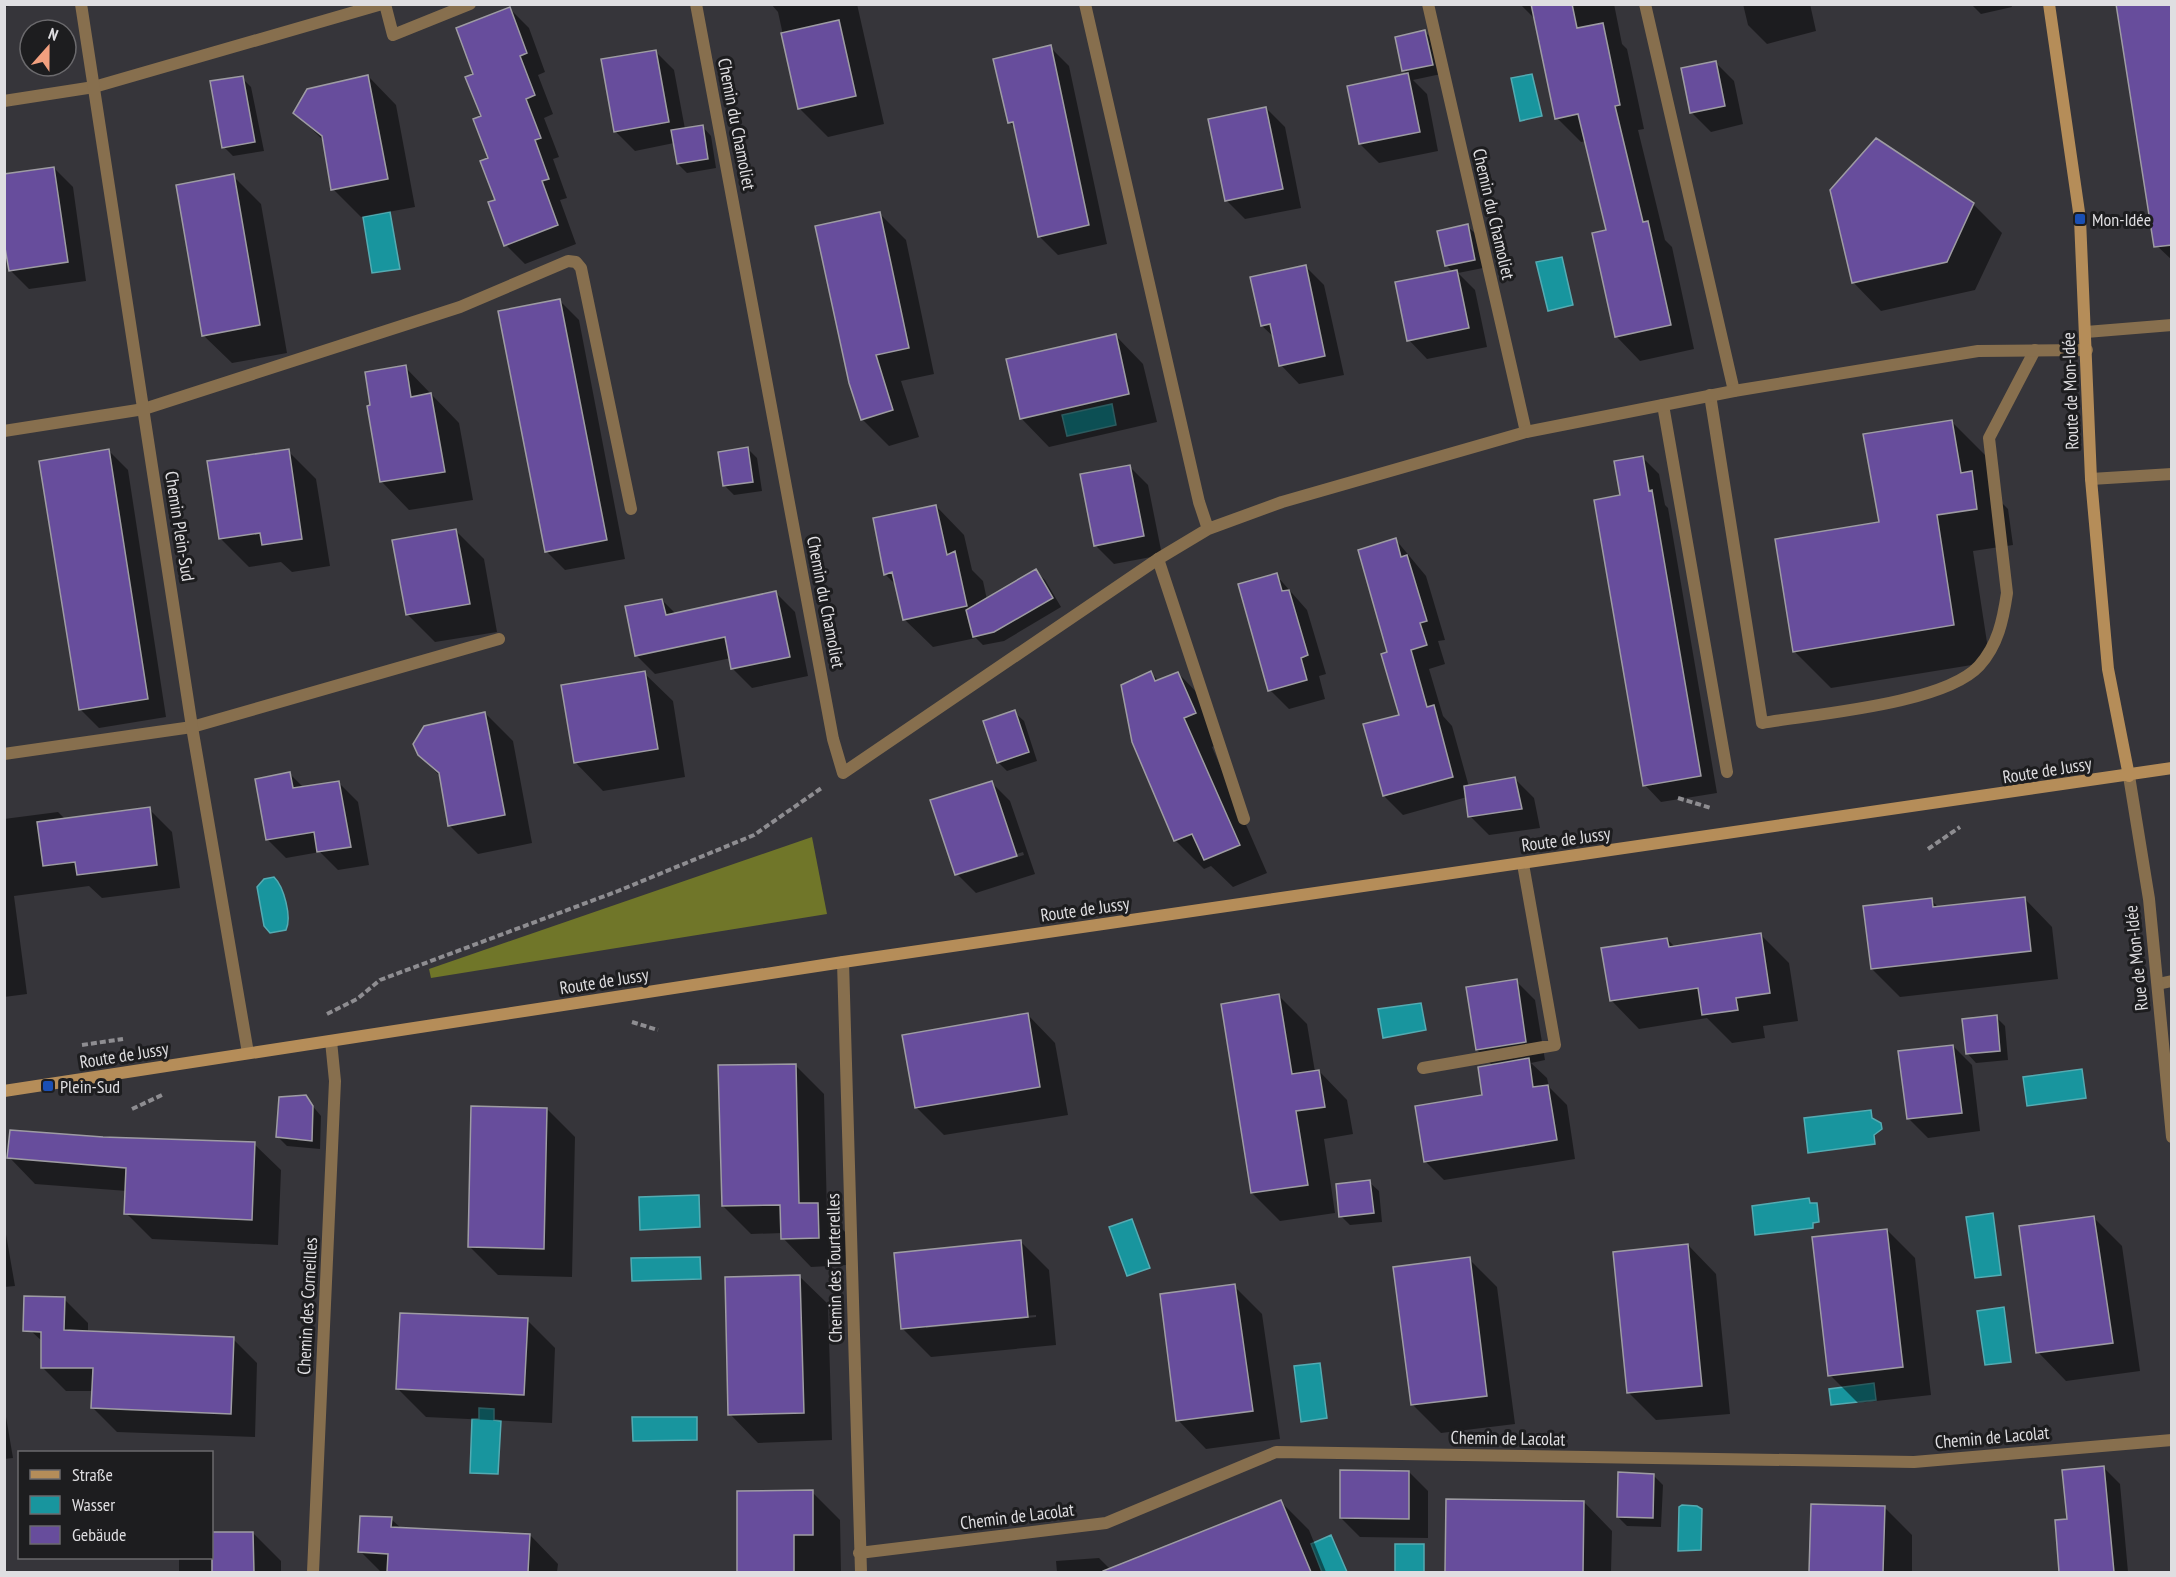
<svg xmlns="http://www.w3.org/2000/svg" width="2176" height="1577" viewBox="0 0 2176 1577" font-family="'PT Sans Narrow',sans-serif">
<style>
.forest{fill:#707629}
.water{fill:#18959e;stroke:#54abb2;stroke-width:1.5}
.shadow{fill:#0007;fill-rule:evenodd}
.building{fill:#674d9c;stroke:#9e9ca3;stroke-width:1.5}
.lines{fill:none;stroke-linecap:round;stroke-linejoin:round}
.path{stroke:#8e8d91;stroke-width:4;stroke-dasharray:6 3;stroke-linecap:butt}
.service{stroke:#876f4e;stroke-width:12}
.minor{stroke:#876f4e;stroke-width:12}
.tertiary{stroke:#876f4e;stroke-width:12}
.secondary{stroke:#b58d59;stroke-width:12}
.transit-dot{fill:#1a4fb4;stroke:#1d1d1f;stroke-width:2}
.labels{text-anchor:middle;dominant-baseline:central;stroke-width:6;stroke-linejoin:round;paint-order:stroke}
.street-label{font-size:18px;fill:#dfdee1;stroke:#1d1d1f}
.poi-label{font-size:18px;fill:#dfdee1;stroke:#1d1d1f;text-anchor:start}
</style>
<rect width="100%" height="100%" fill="#36353a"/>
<!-- forest -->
<path class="forest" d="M812,837l15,77 -396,64 -2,-9z"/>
<!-- water -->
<path class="water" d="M1532,74l10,42 -22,5 -9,-43z
M390,212l10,57 -28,4 -9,-56z
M1562,257l11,48 -25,6 -12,-49z
M1112,404l4,21 -49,11 -5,-21z
M274,877c10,10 18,40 12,53l-16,3 -6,-7 -7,-39 7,-8z
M1421,1003l5,27 -43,8 -5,-29z
M2082,1069l4,29 -59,8 -4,-29z
M1871,1110l1,8 9,5 1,6 -8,6 1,9 -67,9 -4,-35z
M699,1195l1,32 -60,3 -1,-33z
M1809,1198l1,5h7l2,19 -6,1v5l-58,7 -3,-29z
M1993,1213l8,62 -26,3 -9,-61z
M1132,1219l18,49 -23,8 -18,-49z
M700,1257l1,22 -69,2 -1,-23z
M2004,1307l7,55 -26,3 -8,-54z
M1320,1363l7,55 -26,4 -7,-56z
M1874,1383l2,17 -45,5 -2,-16z
M479,1408l15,1v11l7,1 -3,53 -28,-1 2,-54h7z
M632,1417h65v23l-64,1z
M1682,1505l15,1 5,3 -1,41 -23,1 1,-44z
M1331,1535l16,37h-25l-11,-28z
M1395,1544h29v28h-29z"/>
<!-- shadow -->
<path class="shadow" d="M4,4h17l-17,3z
M771,4h86l27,120 -56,13 -29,-29 -21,-96z
M1520,4h94l8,40 5,5 17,80 -6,1 27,110 7,7 22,102 -54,12 -24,-25 -8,-105 -22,-90 -5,1 -24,-24 -21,-98z
M1743,4h67l6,27 -49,13 -19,-19z
M2011,4l1,3 -31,7 -10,-10z
M2171,4l1,256 -17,-16z
M510,9l19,19 16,44 -7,3 15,39 -9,4 15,39 -6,2 14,39 -7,2 16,44 -51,20 -19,-19 -31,-170z
M1425,32l9,9 7,33 -28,6 14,14 11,57 -59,12 -19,-19 48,-69 -4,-4z
M1050,47l19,19 38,178 -49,11 -19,-19 -23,-107 -7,-7z
M655,51l19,19 11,59 17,-3 9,10 5,32 -29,5 -9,-9 -4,-21 -39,8 -19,-19 -13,-71z
M1715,62l19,19 9,43 -32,8 -19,-19z
M368,76l28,29 19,102 -54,10 -28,-28 -9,-48 -29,-28z
M242,78l9,9 13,64 -31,5 -9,-9z
M1266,108l19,19 16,81 -56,11 -19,-19z
M54,168l19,19 13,94 -57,8 -19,-19z
M233,176l28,28 26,149 -55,10 -29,-28z
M1973,204l29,29 -27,57 -94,21 -28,-29z
M879,213l27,27 28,134 -33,7 18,56 -30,9 -27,-27z
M1467,226l10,9 6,33 -25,5 17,17 12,57 -60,12 -18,-19 44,-68 -7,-7z
M1305,266l19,19 20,90 -45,9 -18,-19 -6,-27 -13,-12z
M560,301l19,19 46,239 -60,11 -19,-19z
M1115,335l28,29 14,58 -108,25 -28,-29z
M405,367l54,56 14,77 -64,10 -28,-29 -9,-75z
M1951,421l37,37 6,37 14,14 5,36 -40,6 17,111 -159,26 -37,-37z
M748,449l9,9 5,33 -28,4 -10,-10z
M109,451l19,19 38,247 -67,11 -19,-19z
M288,451l28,28 14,87 -38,6 -11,-10 -32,5 -28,-28z
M1643,458l16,16 6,31 3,3 49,285 -56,9 -16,-17 -23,-288z
M1129,466l19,19 14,70 -48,9 -19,-19z
M936,506l28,29 8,35 11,11 4,19 49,-29 9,9 16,27 -57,34 -21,4 -7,-7 -43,9 -29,-28 -7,-33 -12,-12z
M456,531l28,28 13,73 -62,10 -28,-28z
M1396,540l30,36 19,64 -7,1 7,23 -16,5 14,47 9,10 17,61 46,-8 19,19 6,30 -51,7 -19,-19 -3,-19 -64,18 -19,-19 16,-80 -11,-63z
M1276,575l31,35 19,64 -7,2 6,23 -36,10 -19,-19z
M776,593l19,19 13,64 -56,12 -19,-19 -2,-11 -76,16 -19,-19 26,-55 14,14z
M644,673l29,28 12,76 -82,14 -28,-29z
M1151,673l8,8 19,-8 28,29 17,39 -11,6 55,126 -34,14 -22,-21 -7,3 -28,-28 -43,-99z
M1014,712l10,9 13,40 -30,10 -9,-9z
M485,713l28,28 19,102 -54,11 -28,-28 -9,-49 -22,-22z
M290,774l14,14 35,-5 19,19 11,63 -31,5 -18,-18 -34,6 -19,-19z
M991,782l19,19 25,73 -59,19 -19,-19zM1023,852l1,3 -58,18v-3z
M149,809l23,23 8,56 -78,10 -13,-12 -75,10 13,98 -23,3v-178l54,-7 8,8z
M2024,898l28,29 6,52 -158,18 -28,-28 59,-69 8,8z
M1760,934l29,29 9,58 -35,5 2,12 -33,5 -25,-25 -68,11 -28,-29 56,-61 8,8z
M1516,981l19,19 10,60 -14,3 16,15 2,9 18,18 8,54 -131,21 -19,-19 59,-65 9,-30 -16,-16z
M1279,996l28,28 8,48 4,-1 28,29 6,34 -29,5 11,74 -55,8 -28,-28z
M1027,1014l28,29 13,72 -124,20 -28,-28z
M1996,1017l9,9 3,34 -32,3 -9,-10z
M1953,1046l19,19 8,66 -52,7 -19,-19z
M795,1065l29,29 3,119 19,20 1,32 -36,2 -28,-29v-5l-32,1 -28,-28z
M305,1097l16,19 -1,33 -33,-3 -9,-9z
M547,1109l28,28 -3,140 -74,-2 -29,-29z
M103,1139l151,5 27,26 -3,75 -126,-6 -26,-26 1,-22 -92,-7 -26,-27z
M1369,1182l10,9 3,31 -32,3 -9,-9z
M2094,1218l28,28 18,125 -74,10 -28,-29z
M4,1223l11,63 -11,1z
M1887,1230l28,28 16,137 -73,8 -28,-28z
M1020,1241l29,29 7,75 -125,12 -29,-29zM1036,1315v2l-110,11v-3z
M1688,1245l28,29 14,140 -74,6 -28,-28z
M1469,1259l28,28 18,137 -74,9 -29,-29z
M799,1276l29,28 4,136 -74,3 -28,-29z
M1234,1286l28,28 18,125 -74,10 -28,-29z
M64,1299l24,24v10l145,6 24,24 -2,74 -138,-5 -24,-24v-17h-27l-24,-24 1,-25 -12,-11z
M527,1320l28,28 -3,75 -126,-6 -28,-28z
M4,1405l9,53 -9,1z
M2104,1468l16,16 8,88h-67l-5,-50 13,-1z
M1409,1472l19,19v47l-68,-1 -19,-19z
M1653,1475l10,10 -2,42 -34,-1 -9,-9z
M738,1492h74l28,28 1,52h-102z
M1448,1500l136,2 28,29 -1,41h-165z
M1281,1502l28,28 17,42h-166l-8,-19z
M1812,1505l72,2 28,28v37h-101z
M391,1519l11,10 128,6 28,29 -1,8h-176l-21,-21z
M212,1533h41l28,28v11h-102v-14h33z
M1099,1558l14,14h-56l-1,-11z"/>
<!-- building -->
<path class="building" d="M1531,4h41l5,24 26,-5 17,82 -5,1 28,116 5,-1 23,104 -56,12 -23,-104 14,-3 -28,-116 -23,5z
M2116,4h56v241l-18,2z
M510,7l17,46 -7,3 15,39 -9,4 15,39 -6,2 14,39 -7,2 16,44 -54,21 -16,-44 7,-2 -15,-39 8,-3 -15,-39 8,-3 -16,-39 8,-3 -17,-46z
M839,20l17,76 -58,13 -17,-76z
M1425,30l8,35 -31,6 -7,-34z
M1051,45l38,180 -51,12 -25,-115 -5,1 -15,-64z
M656,50l13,72 -55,10 -13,-73z
M1716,61l9,45 -35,7 -9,-45z
M1408,73l12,59 -61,12 -12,-58z
M368,75l20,104 -57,11 -9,-54 -29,-23 14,-24z
M243,76l12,66 -33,6 -12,-67z
M1266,107l17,82 -58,12 -17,-82z
M703,125l5,34 -31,5 -6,-34z
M1876,138l98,65 -27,59 -95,21 -22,-93z
M54,167l14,95 -59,9 -5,-29v-68z
M234,174l26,151 -58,11 -26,-151z
M880,212l29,136 -33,7 17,55 -32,10 -12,-37 -34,-157z
M1468,224l7,36 -30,6 -8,-35z
M1306,265l19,91 -46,10 -9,-42 -9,2 -11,-49z
M1457,270l12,58 -62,13 -12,-59z
M560,299l47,241 -62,12 -47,-241z
M1116,334l13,60 -109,25 -14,-60z
M406,365l5,32 20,-4 14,79 -65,10 -13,-76 3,-1 -5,-33z
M1952,420l9,53 11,-2 5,38 -40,6 17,110 -161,27 -18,-113 104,-17 -16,-88z
M748,447l5,35 -30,4 -5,-34z
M109,449l39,250 -69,11 -40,-249z
M289,449l13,90 -40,6 -2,-12 -41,6 -12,-78z
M1643,456l6,35 3,-1 49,286 -58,10 -49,-286 26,-5 -6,-34z
M1130,465l14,71 -50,10 -14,-72z
M936,505l11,50 8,-4 12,55 -64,14 -11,-48 -8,3 -11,-57z
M456,529l14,75 -64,11 -14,-75z
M1396,538l5,19 6,-2 20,66 -7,2 7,22 -16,5 16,57 7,-2 19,72 -70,19 -20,-72 36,-9 -18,-61 6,-2 -29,-102z
M1036,569l17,29 -59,34 -21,5 -7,-27z
M1277,573l5,18 7,-1 19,65 -7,3 6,22 -39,11 -30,-107z
M776,591l14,66 -59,12 -6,-32 -90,19 -10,-50 37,-7 4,16z
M645,671l13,78 -84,14 -13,-78z
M1151,671l4,10 23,-9 18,41 -12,5 56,127 -36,15 -12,-26 -18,7 -42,-99 -11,-57z
M1015,710l14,42 -32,11 -14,-42z
M485,712l20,103 -57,11 -9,-53 -21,-18 -5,-11 11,-18z
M290,772l3,16 46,-7 12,66 -34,5 -3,-20 -48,8 -11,-61z
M1515,777l7,32 -54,8 -4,-31z
M992,781l25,75 -62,19 -25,-75z
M150,807l7,58 -80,10 -2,-13 -32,4 -6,-44z
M2025,897l6,54 -160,18 -8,-63 69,-8 1,9z
M1761,933l9,60 -34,5 2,12 -36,5 -4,-27 -88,13 -9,-53 66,-10 2,9z
M1517,979l9,63 -50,8 -10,-63z
M1279,994l13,80 27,-4 6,37 -29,4 12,74 -57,8 -30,-189z
M1028,1013l12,74 -125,21 -13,-73z
M1997,1015l3,36 -34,3 -4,-35z
M1953,1045l9,68 -55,6 -9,-68z
M1529,1058l4,29 15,-2 9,55 -133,22 -9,-56 67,-11 -4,-28z
M796,1064l3,139h19l1,35 -38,1 -1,-34 -58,1 -4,-141z
M306,1095l7,11 -1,35 -36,-4 3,-40z
M471,1106l76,2 -3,141 -76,-2z
M10,1130l93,7 152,5 -3,78 -128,-6 2,-46 -119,-10z
M1370,1180l4,33 -35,4 -3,-33z
M2094,1216l19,127 -77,10 -17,-127z
M1887,1229l16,138 -75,9 -16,-139z
M1021,1240l7,77 -127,12 -7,-76z
M1688,1244l14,142 -75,7 -14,-141z
M1470,1257l17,139 -76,9 -18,-138z
M800,1275l4,138 -76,2 -3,-138z
M1235,1284l18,127 -77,10 -16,-127z
M24,1296l41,1 -1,33 170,7 -3,77 -140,-6 2,-40h-52v-36l-18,-1z
M400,1313l128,5 -4,77 -128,-6z
M2104,1466l10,106h-55l-4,-52 12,-1 -5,-49z
M1340,1470l69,1v48l-69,-1z
M1618,1472l36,2 -1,44 -36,-1z
M813,1490v45h-19v37h-57v-81z
M1446,1499l138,2 -1,71h-138z
M1281,1500l30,72h-208v-1z
M1811,1504l74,2 -2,66h-74z
M360,1516l32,1 -1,10 139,7 -2,38h-141l1,-18 -30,-2z
M212,1532h41l1,40h-42z"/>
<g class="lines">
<!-- path -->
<path class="path" d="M1678,798l33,10
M1928,849l32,-22
M327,1014l30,-15 23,-19 238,-89 136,-56 69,-48
M632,1022l26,8
M82,1045l41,-6
M132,1109l30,-14"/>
<!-- service -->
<path class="service" d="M385,4l8,31 77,-31
M1428,4l98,428
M1645,4l89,387
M4,101l90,-14 288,-83
M2086,332l86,-7
M1710,395l52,328c53,-9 182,-19 217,-57 19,-21 24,-46 28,-73l-18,-155 46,-88
M1663,405l64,367
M4,431l140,-22 316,-102 108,-46 8,1 5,6 50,241
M2091,479l81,-5
M1158,559l86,260
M4,754l188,-27 307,-88
M2158,984l14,-3
M1423,1068l132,-23 -32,-181"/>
<!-- minor -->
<path class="minor" d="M81,4l111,723 56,326
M696,4l137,735 10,34 315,-214 50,-30 74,-27 244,-70 208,-41 244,-40 109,-1
M1085,4l114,498 9,27
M843,962l18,610
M859,1553l247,-30 170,-71 638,10 258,-22
M313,1572l22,-491 -4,-40"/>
<!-- tertiary -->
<path class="tertiary" d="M2129,776l20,123 23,238"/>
<!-- secondary -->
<path class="secondary" d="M2049,4l31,215 11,260 17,190 21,107
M4,1091l839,-129 1329,-194"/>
</g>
<!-- markers -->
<g class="transit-dot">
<rect x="2074" y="213" width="12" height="12" rx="3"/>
<rect x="42" y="1080" width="12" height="12" rx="3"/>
</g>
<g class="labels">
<!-- street labels -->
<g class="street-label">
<text transform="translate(737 124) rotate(79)">Chemin du Chamoliet</text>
<text transform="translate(1494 214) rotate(77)">Chemin du Chamoliet</text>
<text transform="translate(2070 391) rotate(-92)">Route de Mon-Idée</text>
<text transform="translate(180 526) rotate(81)">Chemin Plein-Sud</text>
<text transform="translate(826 602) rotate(79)">Chemin du Chamoliet</text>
<text transform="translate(2047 770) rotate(-9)">Route de Jussy</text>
<text transform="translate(1566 839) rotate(-8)">Route de Jussy</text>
<text transform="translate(1085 909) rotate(-8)">Route de Jussy</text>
<text transform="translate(2136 958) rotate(-96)">Rue de Mon-Idée</text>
<text transform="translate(604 981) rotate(-9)">Route de Jussy</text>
<text transform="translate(124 1055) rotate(-9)">Route de Jussy</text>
<text transform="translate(834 1268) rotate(-91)">Chemin des Tourterelles</text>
<text transform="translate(307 1306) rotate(-87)">Chemin des Corneilles</text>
<text transform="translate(1992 1437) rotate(-5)">Chemin de Lacolat</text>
<text transform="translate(1508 1438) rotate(1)">Chemin de Lacolat</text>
<text transform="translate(1017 1516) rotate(-7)">Chemin de Lacolat</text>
</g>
<!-- poi labels -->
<g class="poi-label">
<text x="2092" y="219">Mon-Idée</text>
<text x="60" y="1086">Plein-Sud</text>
</g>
</g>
<!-- border -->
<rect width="2176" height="1577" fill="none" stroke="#dfdee1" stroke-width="12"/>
<!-- legend -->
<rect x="18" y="1451" width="195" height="108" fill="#1d1d1f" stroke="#6b6a6d" stroke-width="1.5"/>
<rect x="30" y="1470" width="30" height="9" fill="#b58d59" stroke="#6b6a6d" stroke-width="1.5"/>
<text x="72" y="1481" font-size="18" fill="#dfdee1">Straße</text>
<rect x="30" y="1496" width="30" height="18" fill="#18959e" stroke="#6b6a6d" stroke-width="1.5"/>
<text x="72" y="1511" font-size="18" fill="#dfdee1">Wasser</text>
<rect x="30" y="1526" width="30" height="18" fill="#674d9c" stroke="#6b6a6d" stroke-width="1.5"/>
<text x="72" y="1541" font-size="18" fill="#dfdee1">Gebäude</text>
<!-- north arrow -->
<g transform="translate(48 48) rotate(21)"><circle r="28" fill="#1d1d1f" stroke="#6b6a6d" stroke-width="1.5"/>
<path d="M0-4.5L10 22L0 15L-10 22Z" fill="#f2a07f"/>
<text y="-9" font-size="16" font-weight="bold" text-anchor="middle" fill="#dfdee1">N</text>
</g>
</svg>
